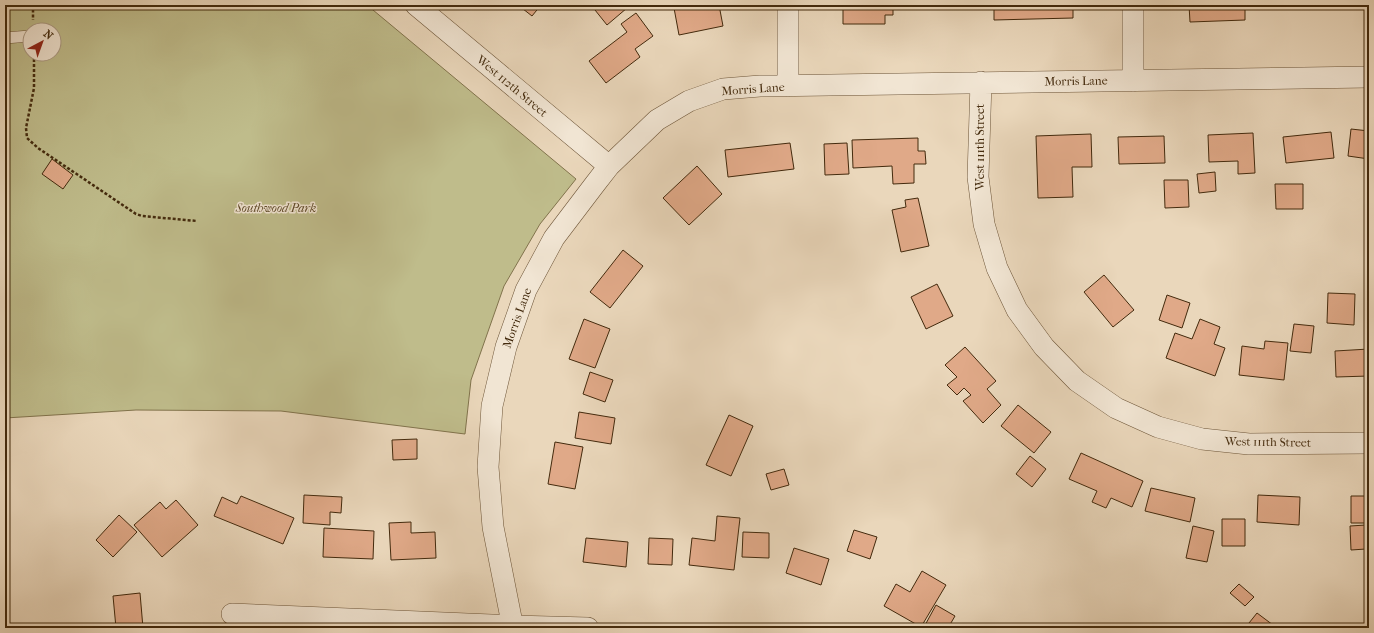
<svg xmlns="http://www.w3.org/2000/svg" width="1374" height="633" viewBox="0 0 1374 633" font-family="'IM FELL French Canon',serif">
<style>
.green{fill:#bfbc8b;stroke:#81734c;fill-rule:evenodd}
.building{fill:#e0a988;stroke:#432a0d}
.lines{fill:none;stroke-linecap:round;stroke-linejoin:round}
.service-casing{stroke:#6d5538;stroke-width:12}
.minor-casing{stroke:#6d5538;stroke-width:22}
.path{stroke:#432a0d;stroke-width:2.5;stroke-dasharray:3 2;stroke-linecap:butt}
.service{stroke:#f1e5d3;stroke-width:11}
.minor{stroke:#f1e5d3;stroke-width:21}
.labels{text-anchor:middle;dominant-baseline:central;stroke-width:3;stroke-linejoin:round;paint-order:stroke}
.street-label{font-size:12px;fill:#432a0d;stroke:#f1e5d3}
.park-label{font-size:12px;font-style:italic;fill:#5c4726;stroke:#f1e5d3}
</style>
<rect width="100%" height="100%" fill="#ead7bb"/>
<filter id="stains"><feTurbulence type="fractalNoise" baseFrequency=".005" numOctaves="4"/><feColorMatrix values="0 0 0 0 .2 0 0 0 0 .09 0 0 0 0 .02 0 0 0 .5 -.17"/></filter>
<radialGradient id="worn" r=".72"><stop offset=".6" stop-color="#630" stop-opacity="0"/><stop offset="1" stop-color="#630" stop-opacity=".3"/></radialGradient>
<!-- green -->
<path class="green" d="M5,5h362l209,174 -36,45 -36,62 -33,94 -6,54 -184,-23 -145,-1 -131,8zM30,30h24v24h-24z"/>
<!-- building -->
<path class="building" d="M518,5h23l-9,11z
M591,5h34l2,3 -20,17z
M689,5h30l4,21 -44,9 -5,-27z
M843,5h50v10h-8v9h-42z
M994,5h79v13l-79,2z
M1189,5h56v15l-55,2z
M636,13l17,23 -18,13 5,8 -34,26 -17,-22 38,-29 -6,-8z
M1351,129l18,2v28l-21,-3z
M1331,132l3,26 -48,5 -3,-26z
M1253,133l2,40 -17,1v-13l-29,1 -1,-27z
M1091,134l1,33h-20l1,30 -35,1 -2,-62z
M1164,136l1,27 -46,1 -1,-27z
M918,138v13h7l1,13h-12v19l-21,1 -1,-18 -39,2 -1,-28z
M790,143l4,26 -66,8 -3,-27z
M847,143l2,31 -24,1 -1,-31z
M52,159l21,16 -10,14 -21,-15z
M697,166l25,28 -33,31 -26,-27z
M1215,172l1,19 -17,2 -2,-19z
M1164,180h24l1,27 -24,1z
M1275,184h28v25h-27z
M918,198l11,48 -28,6 -9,-42 14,-3 -1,-7z
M623,250l20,16 -33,42 -20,-16z
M1104,275l30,35 -21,17 -29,-35z
M937,284l16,32 -27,13 -15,-32z
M1328,293l27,1 -1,31 -27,-2z
M1167,295l23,8 -8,25 -23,-8z
M584,319l26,10 -15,39 -26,-9z
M1200,319l20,8 -6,17 11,4 -10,28 -49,-18 9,-25 17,6z
M1294,324l20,2 -3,27 -21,-2z
M1265,341l23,2 -4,37 -45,-5 3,-29 22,3z
M965,347l31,34 -9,8 14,16 -18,18 -20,-22 8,-6 -7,-7 -7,7 -10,-10 10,-8 -12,-12z
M1369,349v27l-33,1 -1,-26z
M590,372l23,8 -8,22 -22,-8z
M1018,405l33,27 -17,21 -33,-27z
M579,412l36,6 -4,26 -36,-6z
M729,415l24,11 -22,50 -25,-11z
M417,439v20l-24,1 -1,-20z
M555,442l28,5 -8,42 -27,-5z
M1081,453l62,28 -11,26 -21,-9 -5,10 -14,-6 5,-11 -28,-12z
M1030,456l16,13 -14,18 -16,-13z
M784,469l5,16 -18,5 -5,-16z
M1151,488l44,10 -5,24 -45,-11z
M304,495l38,2 -1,16 -11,-1v13l-27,-2z
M1258,495l42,2 -1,28 -42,-3z
M241,496l53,22 -11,26 -69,-28 8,-19 15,7z
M1351,496h18v27h-18z
M176,500l22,25 -36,32 -28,-32 26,-23 6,7z
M119,515l18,17 -24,25 -17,-17z
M717,516l23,2 -6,52 -45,-5 3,-27 23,3z
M1222,519h23v27h-23z
M411,522v11l24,-1 1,26 -45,2 -2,-37z
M1366,525v24l-15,1 -1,-24z
M1193,526l21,5 -7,31 -21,-4z
M324,528l50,3 -1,28 -50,-2z
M854,530l23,7 -7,22 -23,-8z
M743,532l26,1v25l-27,-1z
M586,538l42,4 -2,25 -43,-5z
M649,538l24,1 -1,26 -24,-1z
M794,548l35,11 -8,26 -35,-12z
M922,571l24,14 -25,42 -37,-21 12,-22 14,8z
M1239,584l15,13 -9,9 -15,-13z
M140,593l3,35h-27l-3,-32z
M936,605l19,11 -7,12 -24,-1z
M1257,613l20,15h-32z"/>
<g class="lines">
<!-- service casing -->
<g class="service-casing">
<path id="service" d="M5,38l25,-2"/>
</g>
<!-- minor casing -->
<g class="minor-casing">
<path id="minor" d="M416,5l193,161
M1133,5v76
M981,82l-3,95 6,47 13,44 20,42 27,37 33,34 39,27 42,19 44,12 47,5 120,-1
M788,86v-81
M232,614l281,12 75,2
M513,628l-20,-101 -5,-60 4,-61 14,-59 20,-57 28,-52 41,-54 14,-18 48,-46 32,-19 34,-12 37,-3 609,-9"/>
</g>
<!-- path -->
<path class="path" d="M31,5l2,3v12
M34,54v34l-8,40 1,10 11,10 98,66 6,2 55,5"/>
<!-- service -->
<use href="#service" class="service"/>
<!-- minor -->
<use href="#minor" class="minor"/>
</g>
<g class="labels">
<!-- street labels -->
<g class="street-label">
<text transform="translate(1076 81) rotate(-1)">Morris Lane</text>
<text transform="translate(512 86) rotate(40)">West 112th Street</text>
<text transform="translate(753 89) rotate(-4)">Morris Lane</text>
<text transform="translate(980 147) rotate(-90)">West 111th Street</text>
<text transform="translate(517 318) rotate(-70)">Morris Lane</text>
<text transform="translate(1268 442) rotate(1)">West 111th Street</text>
</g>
<!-- park labels -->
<g class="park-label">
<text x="276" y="208">Southwood Park</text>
</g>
</g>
<!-- margin -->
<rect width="1374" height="633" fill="none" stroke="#ead7bb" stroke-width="20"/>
<rect x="6" y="6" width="1362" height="621" fill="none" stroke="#432a0d" stroke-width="2"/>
<rect x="10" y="10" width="1354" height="613" fill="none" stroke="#432a0d"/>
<!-- north arrow -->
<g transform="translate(42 42) rotate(41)"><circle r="19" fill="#f1e5d3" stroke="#ab9a84"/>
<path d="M0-3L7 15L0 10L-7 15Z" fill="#8f2418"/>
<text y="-6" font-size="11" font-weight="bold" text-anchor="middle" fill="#432a0d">N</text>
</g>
<rect width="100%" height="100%" filter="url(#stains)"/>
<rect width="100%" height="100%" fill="url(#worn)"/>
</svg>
